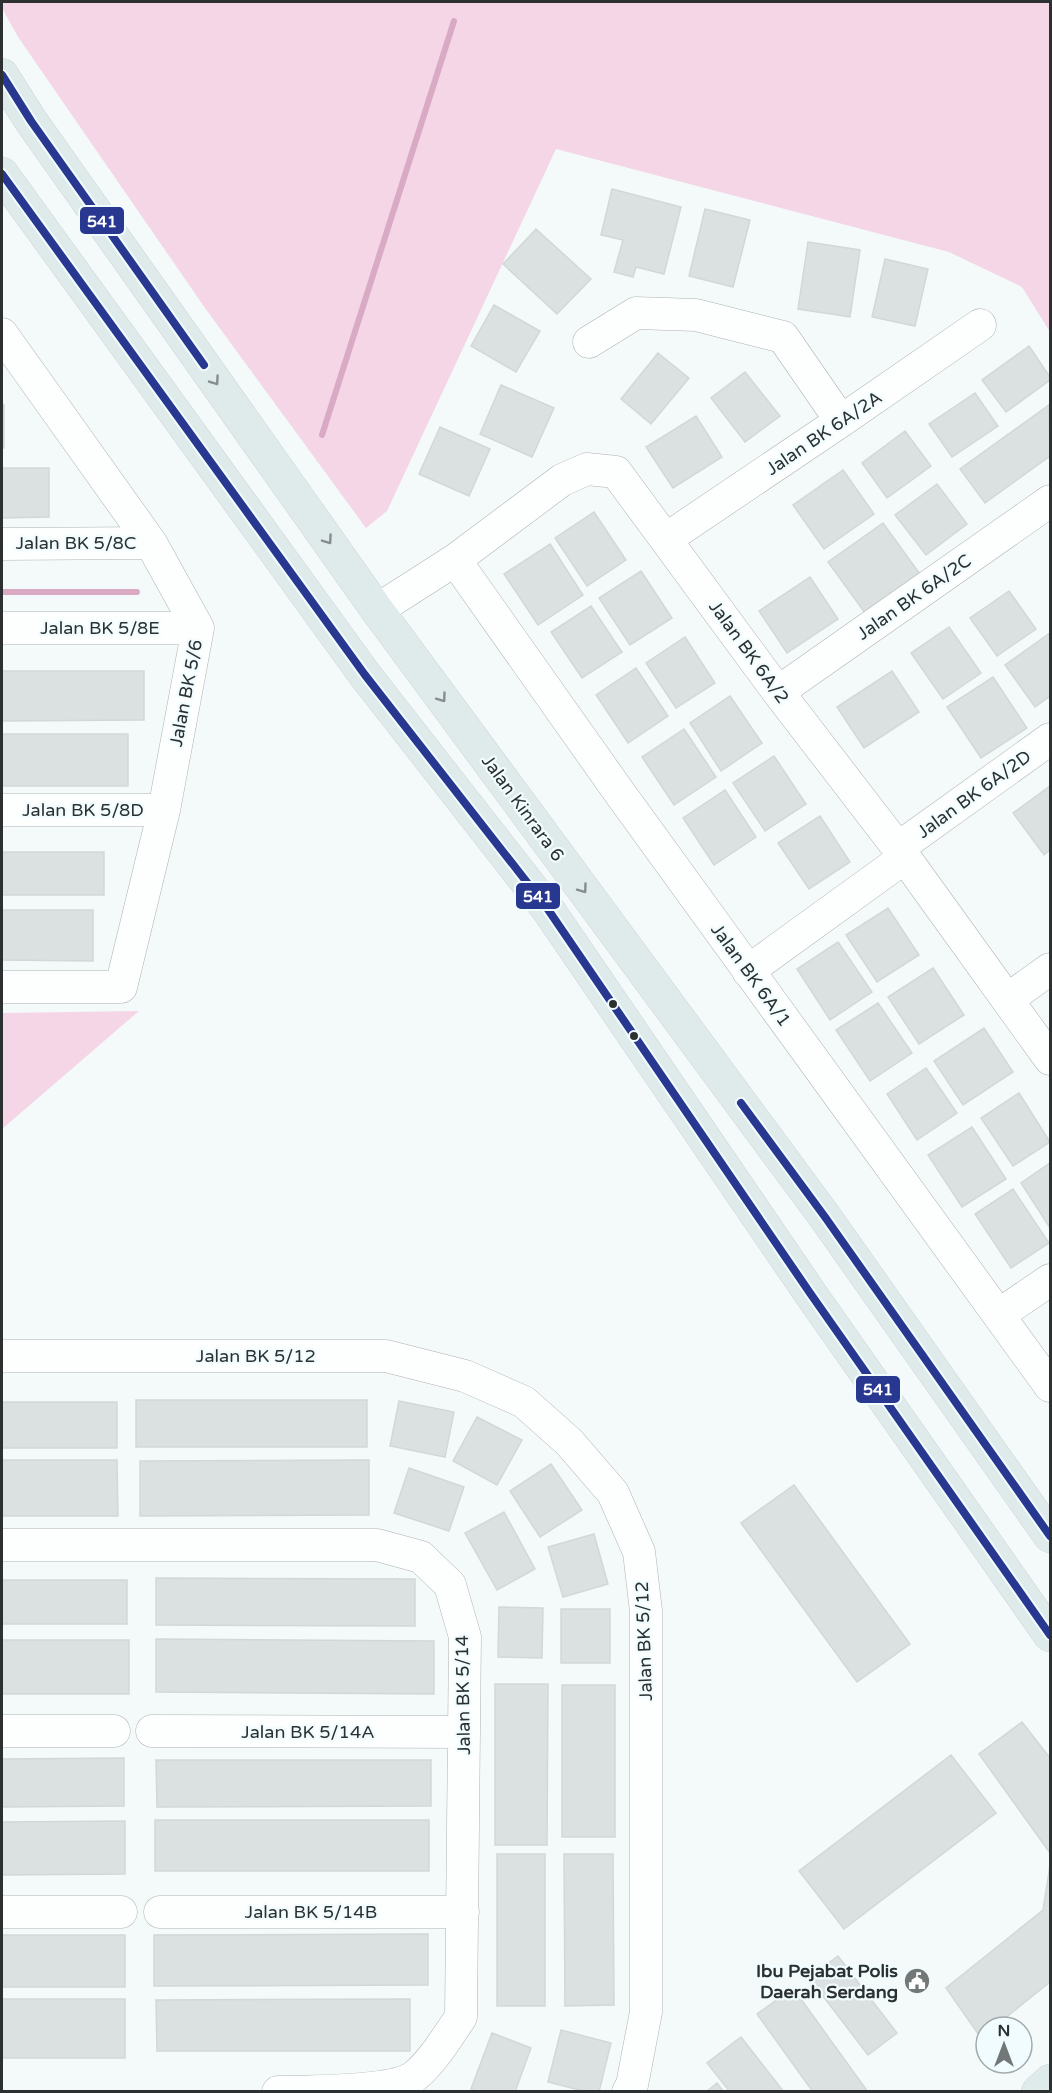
<svg xmlns="http://www.w3.org/2000/svg" width="1052" height="2093" viewBox="0 0 1052 2093" font-family="'Varela Round',sans-serif">
<style>
.green{fill:#f4d6e7}
.lines{fill:none;stroke-linecap:round;stroke-linejoin:round}
.stream{stroke:#d8aac3;stroke-width:6}
.building{fill:#dbe0e0;stroke:#d2d7d7;stroke-width:1.5}
.minor-casing{stroke:#aeb2b2;stroke-width:33}
.major-casing{stroke:#d1d4d4;stroke-width:34}
.minor{stroke:#fdfefe;stroke-width:32}
.major{stroke:#dfeaeb;stroke-width:33}
.bus-1-casing{stroke:#f0fcfe;stroke-width:12}
.bus-1{stroke:#283890;stroke-width:8}
.oneway{stroke:#868d8e}
.bus-dot{fill:#2c3031;stroke:#f0fcfe;stroke-width:2}
.labels{text-anchor:middle;dominant-baseline:central;stroke-width:4.5;stroke-linejoin:round;paint-order:stroke}
.street-label{font-size:18px;fill:#2c3031;stroke:#f0fcfe}
.poi-label{font-size:18px;font-weight:bold;fill:#2c3031;stroke:#f0fcfe;text-anchor:end}
.line-badge{stroke:#f0fcfe;stroke-width:2}
.badge-label{font-size:16px;text-anchor:middle;font-weight:bold;fill:#fff}
</style>
<rect width="100%" height="100%" fill="#f4fafa"/>
<!-- green -->
<path class="green" d="M2,2h1048v330l-28,-45 -73,-35 -393,-103 -169,362 -21,17 -161,-220 -187,-271 -16,-29z
M139,1011l-137,118v-116z"/>
<g class="lines">
<!-- stream -->
<path class="stream" d="M322,435l132,-414
M2,592h135"/>
</g>
<!-- building -->
<path class="building" d="M612,189l69,18 -17,67 -28,-7 -3,10 -19,-5 9,-32 -22,-5z
M705,209l45,11 -17,67 -44,-11z
M536,229l55,50 -34,35 -54,-50z
M808,242l52,8 -10,67 -52,-8z
M885,259l43,10 -13,57 -43,-9z
M494,305l46,26 -24,41 -45,-26z
M1029,346l21,31v3l-44,32 -24,-32z
M658,353l31,25 -38,46 -30,-25z
M745,372l35,44 -35,26 -34,-44z
M501,385l53,23 -22,49 -52,-23z
M975,393l23,33 -46,31 -23,-33z
M2,405h2v43h-2z
M1049,405l1,51 -65,47 -25,-34z
M696,416l26,41 -49,31 -27,-41z
M440,427l50,22 -21,47 -50,-22z
M905,431l26,35 -44,32 -25,-35z
M2,468h47v49l-47,1z
M843,470l31,44 -50,35 -31,-44z
M937,484l30,40 -41,31 -31,-40z
M594,512l32,48 -39,26 -32,-48z
M883,523l37,51 -55,39 -37,-51z
M550,544l33,51 -45,30 -34,-51z
M641,571l31,47 -42,27 -31,-47z
M810,577l28,42 -51,34 -28,-42z
M1009,591l27,38 -39,27 -27,-38z
M591,606l31,46 -40,26 -31,-46z
M949,627l32,46 -38,26 -32,-46z
M1050,633v63l-15,11 -30,-42z
M685,637l30,46 -39,25 -30,-45z
M636,668l32,48 -40,27 -32,-48z
M2,671h142v49l-142,1z
M892,671l27,41 -55,36 -27,-41z
M993,677l34,51 -46,30 -34,-51z
M730,696l32,47 -41,28 -31,-48z
M684,729l32,48 -42,28 -32,-48z
M2,734h126v52h-126z
M774,756l32,48 -41,27 -32,-48z
M1050,786v64l-6,5 -31,-42z
M725,790l31,47 -42,28 -31,-47z
M820,816l30,46 -41,27 -31,-46z
M2,852h102v43h-102z
M888,908l31,47 -42,27 -31,-47z
M2,910h91v51l-91,-1z
M838,942l34,50 -42,28 -33,-51z
M933,968l31,47 -45,29 -31,-47z
M878,1003l34,50 -42,28 -34,-51z
M984,1028l29,44 -50,33 -29,-44z
M926,1068l31,45 -40,27 -30,-46z
M1019,1093l31,49 -37,24 -32,-48z
M972,1127l34,52 -44,28 -34,-52z
M1050,1163v65l-29,-45z
M1013,1189l36,54 -38,25 -36,-54z
M136,1400h231v47h-231z
M399,1401l55,11 -9,45 -55,-11z
M2,1402h115v46h-115z
M477,1417l45,23 -25,45 -44,-24z
M2,1460h115l1,56h-116z
M369,1460v55l-229,1v-55z
M551,1464l31,46 -42,27 -30,-46z
M409,1468l55,19 -15,44 -55,-18z
M794,1485l116,159 -53,38 -116,-159z
M504,1512l31,57 -38,21 -32,-57z
M594,1534l14,50 -45,13 -15,-50z
M156,1578l259,1v47l-259,-1z
M2,1580h125v44h-125z
M499,1607l44,1 -1,50 -44,-1z
M561,1609h49v54h-49z
M156,1639l278,2v53l-278,-2z
M2,1640h127v54h-127z
M495,1684h53l-1,161h-52z
M562,1685h53v152h-53z
M1022,1722l28,36v95l-71,-99z
M951,1755l45,58 -152,116 -45,-58z
M124,1758v48l-122,1v-48z
M156,1760h275v46l-274,1z
M155,1820h274v51h-274z
M125,1821v53l-123,1v-53z
M497,1854h48v152h-48z
M564,1854h49l1,151 -49,1z
M1050,1865v117l-56,45h-8v7l-5,4 -35,-50 97,-78z
M428,1934v51l-274,1v-51z
M2,1935h123v52h-123z
M838,1956l59,77 -29,22 -59,-77z
M793,1988l75,104h-55l-56,-78z
M2,1999h123v59h-123z
M410,1999v52h-253l-1,-51z
M561,2030l50,13 -12,49h-12l-39,-10z
M492,2033l39,15 -16,44h-38l-6,-3z
M741,2037l43,55h-54l-23,-29z
M717,2083l7,9h-18z"/>
<g class="lines">
<!-- minor casing -->
<g class="minor-casing">
<path id="minor" d="M2,334l149,209 47,85 -34,182 -43,177h-119
M589,342l47,-29 60,2 87,22 58,84
M666,539l175,-118 139,-96
M2,544l149,-1
M455,560l164,232 431,594
M377,610l78,-50 107,-80 25,-11 29,3 162,220 120,156 152,211
M2,628h196
M778,692l272,-191
M2,810h162
M898,848l152,-109
M748,971l156,-113
M1008,999l42,-30
M1000,1314l50,-34
M2,1356h384l79,20 59,26 45,40 44,51 26,59 7,59v401l-14,73 -4,7
M2,1545h375l44,12 29,28 15,52 -4,380c-14,20 -27,43 -46,59 -22,17 -106,15 -137,16
M2,1731h112
M152,1731l312,1
M2,1912h119
M160,1912h303"/>
</g>
<!-- major casing -->
<g class="major-casing">
<path id="major" d="M2,75l29,46 346,489 448,607 225,319
M2,174l363,501 182,233 263,385 240,342
M1038,2092l12,-11"/>
</g>
<!-- minor -->
<use href="#minor" class="minor"/>
<!-- major -->
<use href="#major" class="major"/>
<!-- bus-1 casing -->
<g class="bus-1-casing">
<path id="bus-1" d="M2,75l29,46 173,244
M2,174l363,501 182,233 263,385 240,342
M741,1103l84,114 225,319"/>
</g>
<!-- bus-1 -->
<use href="#bus-1" class="bus-1"/>
</g>
<!-- one-way arrows -->
<defs><path id="oneway-chevron" d="M-2-3.5L2.5 0L-2 3.5" fill="none" stroke-width="1.6" stroke-linecap="round" stroke-linejoin="round" transform="scale(1.5)"/></defs>
<g class="oneway">
<use href="#oneway-chevron" transform="translate(215 381) rotate(55)"/>
<use href="#oneway-chevron" transform="translate(328 540) rotate(55)"/>
<use href="#oneway-chevron" transform="translate(442 698) rotate(54)"/>
<use href="#oneway-chevron" transform="translate(583 889) rotate(54)"/>
</g>
<!-- icons -->
<defs>
<g id="civic-disc" transform="scale(1.35)"><circle r="9.5" fill="#727777" stroke="#f0fcfe"/><path d="M-.6-6.5H3V-4.5H.6V-3L4-1V1h2V6H-6V1h2V-1L-.6-3ZM-1.2 2.5V6h2.4V2.5Z" fill="#fff"/></g>
</defs>
<g fill-rule="evenodd">
<use href="#civic-disc" x="917" y="1981"/>
</g>
<!-- markers -->
<g class="bus-dot">
<circle cx="613" cy="1004" r="5"/>
<circle cx="634" cy="1036" r="5"/>
</g>
<g class="labels">
<!-- street labels -->
<g class="street-label">
<text transform="translate(824 433) rotate(-34)">Jalan BK 6A/2A</text>
<text x="76" y="543">Jalan BK 5/8C</text>
<text transform="translate(914 597) rotate(-35)">Jalan BK 6A/2C</text>
<text x="100" y="628">Jalan BK 5/8E</text>
<text transform="translate(749 652) rotate(54)">Jalan BK 6A/2</text>
<text transform="translate(186 693) rotate(-79)">Jalan BK 5/6</text>
<text transform="translate(974 794) rotate(-36)">Jalan BK 6A/2D</text>
<text transform="translate(523 808) rotate(54)">Jalan Kinrara 6</text>
<text x="83" y="810">Jalan BK 5/8D</text>
<text transform="translate(751 975) rotate(54)">Jalan BK 6A/1</text>
<text x="256" y="1356">Jalan BK 5/12</text>
<text transform="translate(644 1641) rotate(-92)">Jalan BK 5/12</text>
<text transform="translate(463 1695) rotate(-91)">Jalan BK 5/14</text>
<text x="308" y="1732">Jalan BK 5/14A</text>
<text x="311" y="1912">Jalan BK 5/14B</text>
</g>
<!-- poi labels -->
<g class="poi-label">
<text x="898" y="1971">Ibu Pejabat Polis<tspan x="898" dy="21">Daerah Serdang</tspan></text>
</g>
</g>
<g class="line-badge">
<rect x="79" y="206" width="46" height="29" rx="6" fill="#283890"/>
<rect x="515" y="882" width="46" height="28" rx="6" fill="#283890"/>
<rect x="855" y="1375" width="46" height="29" rx="6" fill="#283890"/>
</g>
<g class="badge-label">
<text x="102" y="227">541</text>
<text x="538" y="902">541</text>
<text x="878" y="1395">541</text>
</g>
<!-- border -->
<rect width="1052" height="2093" fill="none" stroke="#2c3031" stroke-width="6"/>
<!-- north arrow -->
<g transform="translate(1004 2045)"><circle r="28" fill="#f0fcfe" stroke="#a2aaac" stroke-width="1.5"/>
<path d="M0-4.5L10 22L0 15L-10 22Z" fill="#727777"/>
<text y="-9" font-size="16" font-weight="bold" text-anchor="middle" fill="#2c3031">N</text>
</g>
</svg>
